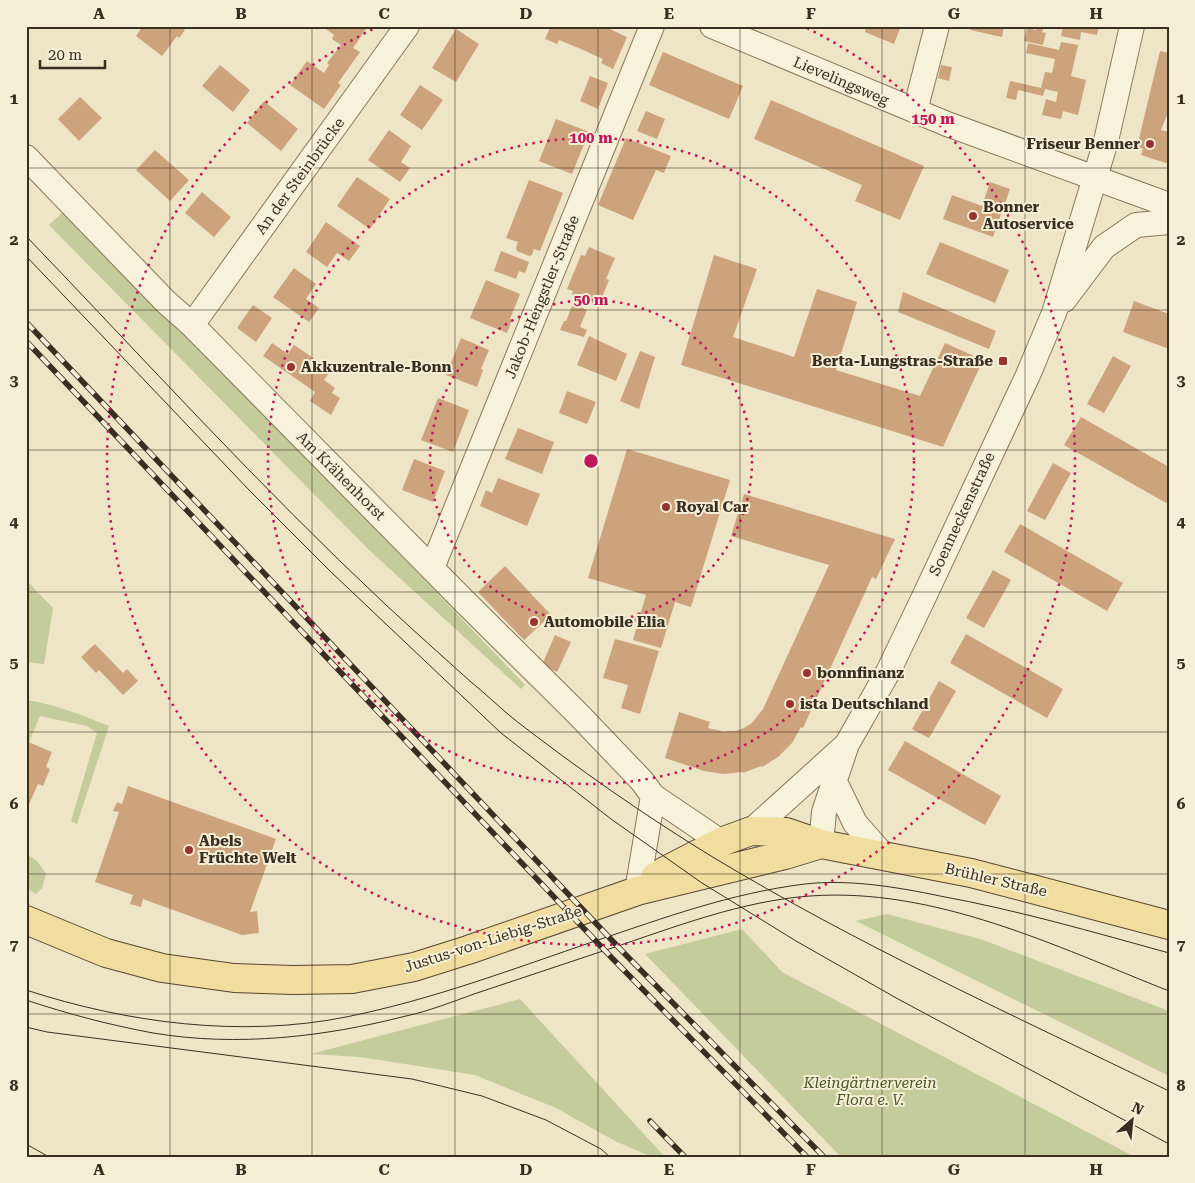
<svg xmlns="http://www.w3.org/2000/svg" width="1195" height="1183" viewBox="0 0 1195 1183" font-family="'Roboto Serif',serif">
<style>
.green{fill:#c3cc9a}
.building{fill:#cca37d}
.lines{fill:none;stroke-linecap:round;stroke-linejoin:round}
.minor-casing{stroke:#89775c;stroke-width:26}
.major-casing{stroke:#584530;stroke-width:30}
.minor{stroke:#f9f2da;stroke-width:24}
.major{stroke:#f0dd9f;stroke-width:28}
.tram{stroke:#3a2e20;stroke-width:1}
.rail-casing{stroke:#3a2e20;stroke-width:5.5}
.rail{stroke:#f5efd6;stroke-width:4;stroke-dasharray:11;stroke-linecap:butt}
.grid{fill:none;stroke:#3a2e20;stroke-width:1;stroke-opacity:0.55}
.ring{fill:none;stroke:#c2185b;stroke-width:2.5;stroke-dasharray:2.5 5}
.poi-dot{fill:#98332d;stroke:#f5efd6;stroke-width:2}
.labels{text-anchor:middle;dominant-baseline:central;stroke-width:4;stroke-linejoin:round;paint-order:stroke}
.street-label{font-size:15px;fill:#3a2e20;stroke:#f5efd6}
.poi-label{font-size:15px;font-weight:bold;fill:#3a2e20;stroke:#f5efd6;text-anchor:start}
.park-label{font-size:15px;font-style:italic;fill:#475626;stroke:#f5efd6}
.centre{fill:#c2185b;stroke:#f5efd6;stroke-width:2.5}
.ring-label{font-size:15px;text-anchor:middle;font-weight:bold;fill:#c2185b;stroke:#f5efd6;stroke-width:4;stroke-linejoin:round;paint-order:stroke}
.neatline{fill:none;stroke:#3a2e20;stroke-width:2}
.grid-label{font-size:16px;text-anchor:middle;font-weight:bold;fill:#3a2e20}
</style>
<rect width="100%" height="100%" fill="#eee5c6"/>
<!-- green -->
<path class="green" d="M68,207l457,478 -4,4 -154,-141 -318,-323z
M26,580l27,28 -9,56 -18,-2z
M26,700c28,4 56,15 83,26l-32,98 -6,-3 26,-88 -10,-7 -47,-10 -11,26 -3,-1z
M26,853l12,9 8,12 -4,14 -6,6 -10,-6z
M887,914l96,26 186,71v65l-313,-155z
M742,929l40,43 353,185h-294l-196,-203z
M520,999l145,158h-13l-37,-16 -59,-33 -81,-33 -115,-18 -49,-3z"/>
<!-- building -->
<path class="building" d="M143,26h42l-2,3 2,1 -6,8 -2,-2 -15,20 -26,-20z
M322,26h46l-15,22 7,4 -22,31 3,2 -17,24 -34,-24 17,-24 17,12 5,-8 -2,-2 14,-18 -9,-6 2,-4z
M551,26h52l24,11 -14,32 -12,-6 2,-4 -22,-10 -22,-9 -2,4 -12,-5z
M867,26h34l-7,18 -29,-12z
M971,26h33l-2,11 -32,-7z
M1037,26h7l-2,6 4,1 -3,12 -19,-4 3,-13 9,2z
M1073,26h26l-2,9 -16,-3 -1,8 -19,-4 2,-9 10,2z
M456,29l23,15 -23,38 -24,-14z
M1061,42l17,3 -7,31 15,4 -8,35 -15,-4 -2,8 -19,-4 4,-16 10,3 2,-10 -13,-3 -2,7 -25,-6 -2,10 -10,-2 4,-17 31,7 4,-16 7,1 3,-14 -29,-6 2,-10 31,7z
M1160,51l9,2v62h-2l-6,15 8,2v32l-28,-9 2,-6 -6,-2z
M663,52l80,34 -14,33 -80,-34z
M220,65l30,25 -17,22 -31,-26z
M941,65l11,2 -3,14 -11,-3z
M590,76l18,7 -10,26 -18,-8z
M420,85l23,15 -21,30 -22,-15z
M80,97l22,21 -23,23 -21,-22z
M771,100l153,66 -24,54 -45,-19 7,-16 -108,-46z
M264,101l34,28 -17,22 -34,-28z
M646,111l19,8 -8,20 -20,-8z
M556,119l33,13 -17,42 -33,-13z
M389,130l22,16 -10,16 9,6 -10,14 -32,-22z
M626,138l45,18 -7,17 -8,-3 -23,50 -35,-15z
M155,150l34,30 -19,21 -34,-31z
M357,177l33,22 -20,30 -33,-23z
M529,180l34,13 -23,58 -6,-2 -2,6 -3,1 -12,-5 -1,-3 2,-6 -12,-4z
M990,182l20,7 -17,48 -50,-18 9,-24 30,11z
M202,192l29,25 -17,20 -29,-24z
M326,222l34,24 -11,15 -12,-8 -10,14 -21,-15z
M940,242l69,28 -14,33 -69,-29z
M589,247l26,11 -9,21 3,1 -9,22 -4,-2 -1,4 -23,-9 1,-4 -6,-2 14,-34 4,1z
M501,251l28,11 -4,11 -6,-2 -3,8 -22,-8z
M714,255l43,14 -24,68 61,20 23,-68 40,13 -21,68 84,26 25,-53 38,17 -40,87 -262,-82z
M294,268l22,16 -10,15 13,9 -10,14 -36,-25z
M486,280l34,14 -10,25 2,1 -5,13 -37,-15z
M903,292l93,39 -7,18 -91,-37z
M1134,301l35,13v35l-46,-17z
M573,304l14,6 -7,17 7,3 -3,7 -24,-7 4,-9h2z
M253,305l19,13 -16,24 -19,-14z
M589,336l38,18 -11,27 -39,-16z
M461,338l28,12 -8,19 2,1 -6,17 -31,-12z
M272,343l16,11 6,-9 37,25 -7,10 11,8 -3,5 8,5 -9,17 -21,-14 5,-9 -52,-36z
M640,351l15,6 -16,52 -19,-8z
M1113,356l18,10 -27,47 -17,-9z
M567,391l29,11 -9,22 -28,-11z
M438,398l31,12 -16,42 -32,-12z
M1081,417l88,50 -1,37 -104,-59z
M518,428l36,14 -12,32 -37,-15z
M627,449l103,31 -39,127 -16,-5 -14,46 -28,-8 5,-18 -4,-1 3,-9h4l5,-17 -58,-17z
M414,459l31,12 -12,31 -31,-12z
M1053,463l18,10 -26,47 -18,-9z
M498,478l42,16 -13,32 -47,-20 6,-16 6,3z
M744,494l151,45 -19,40 -4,-2 -69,151 -2,-1 -9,16 -14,14 -16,10 -1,-1 -18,7v-1l-20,2 -19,-3 -39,-13 14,-46 31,10 -2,6 18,4v-1h9l9,-3 8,-5 11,-14 66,-144 -98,-29z
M1020,524l103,59 -16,28 -103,-59z
M505,566l46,49 -27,25 -46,-48z
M993,570l18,10 -27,48 -18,-10z
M966,634l97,55 -16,29 -97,-55z
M555,635l16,7 -14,30 -15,-7z
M615,639l44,12 -19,63 -19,-6 7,-23 -25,-7z
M95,644l28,29 4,-4 11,12 -15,14 -24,-25 -3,3 -15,-16z
M939,681l17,10 -27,47 -17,-9z
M26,741l26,11 -6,15 4,2 -7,17 -5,-2 -12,27z
M905,741l96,55 -16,29 -97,-55z
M128,786l148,53 -26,73 7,-1 2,22 -17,2 -99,-36 -2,8 -11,-3 3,-9 -38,-13 24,-70 -6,-1 4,-9 5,2z"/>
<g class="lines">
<!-- minor casing -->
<g class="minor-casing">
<path id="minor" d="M712,26l235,98 222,81
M915,111l22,-85
M26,157l140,145 26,23 272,276 114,113 64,67 11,15 68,46
M1064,300l40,-53 32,-22 33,-3
M192,325l215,-299
M432,568l220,-542
M834,780l21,43 28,32
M751,831l93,-84
M821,844l3,-32 23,-68 41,-72 35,-73 105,-224 26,-62 52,-172 26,-115
M637,891l16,-95"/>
</g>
<!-- major casing -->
<g class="major-casing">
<path id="major" d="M655,877l8,-5 58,-30 30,-11 35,1 35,12 150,29 198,52
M26,920l80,33 56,15 72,10 59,2 59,-1 62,-12 54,-17 169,-59 148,-36 36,-11"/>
</g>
<!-- minor -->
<use href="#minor" class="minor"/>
<!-- major -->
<use href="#major" class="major"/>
<!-- tram -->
<path class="tram" d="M26,236c118,123 234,251 359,368 28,26 57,52 86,78 15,12 29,26 44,38 62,48 129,95 196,136 147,89 304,160 458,235
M26,256l224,235 80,80 171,162 110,86 91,64 94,58 102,58 271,145
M26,990c101,33 215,48 320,27 85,-17 167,-48 249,-76 69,-23 136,-48 210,-57 44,-5 92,3 135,12 77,14 153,36 229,57
M26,1000c42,14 84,25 127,33 84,14 171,4 253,-17 23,-5 46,-14 68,-22 45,-15 90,-30 135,-45 66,-22 132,-48 201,-53 125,-9 245,50 359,95
M26,1027l21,5 365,47 70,17 64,24 55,29 9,8
M26,1144l23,13"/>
<!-- rail casing -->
<g class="rail-casing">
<path id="rail" d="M26,322l598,631 200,204
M26,341l585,616 196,200
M650,1121l35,36"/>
</g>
<!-- rail -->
<use href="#rail" class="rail"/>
</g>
<!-- grid -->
<path class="grid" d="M170,26v1131M312,26v1131M455,26v1131M598,26v1131M740,26v1131M882,26v1131M1025,26v1131M26,168h1143M26,310h1143M26,450h1143M26,592h1143M26,732h1143M26,874h1143M26,1014h1143"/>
<!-- distance rings -->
<g class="ring">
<circle cx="591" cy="461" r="161"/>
<circle cx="591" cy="461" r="323"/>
<path d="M807 28A484 484 0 1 1 375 28"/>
</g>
<!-- markers -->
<g class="poi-dot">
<circle cx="1150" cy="144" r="5"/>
<circle cx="973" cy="216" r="5"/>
<rect x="998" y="356" width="10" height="10" rx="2.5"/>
<circle cx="291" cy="367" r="5"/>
<circle cx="666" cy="507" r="5"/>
<circle cx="534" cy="622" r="5"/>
<circle cx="807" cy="673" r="5"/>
<circle cx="790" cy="704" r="5"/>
<circle cx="189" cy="850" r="5"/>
</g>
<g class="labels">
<!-- street labels -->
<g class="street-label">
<text transform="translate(841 81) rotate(23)">Lievelingsweg</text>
<text transform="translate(300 176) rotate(-54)">An der Steinbrücke</text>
<text transform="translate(542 297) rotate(-68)">Jakob-Hengstler-Straße</text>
<text transform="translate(341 476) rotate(45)">Am Krähenhorst</text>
<text transform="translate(962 514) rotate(-65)">Soenneckenstraße</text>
<text transform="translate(996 880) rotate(13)">Brühler Straße</text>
<text transform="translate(493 939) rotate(-18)">Justus-von-Liebig-Straße</text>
</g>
<!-- poi labels -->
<g class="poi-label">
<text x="1140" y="144" text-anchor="end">Friseur Benner</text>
<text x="983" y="207">Bonner<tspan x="983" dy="17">Autoservice</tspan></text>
<text x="993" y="361" text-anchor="end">Berta-Lungstras-Straße</text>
<text x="301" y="367">Akkuzentrale-Bonn</text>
<text x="676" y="507">Royal Car</text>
<text x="544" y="622">Automobile Elia</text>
<text x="817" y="673">bonnfinanz</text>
<text x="800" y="704">ista Deutschland</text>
<text x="199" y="841">Abels<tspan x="199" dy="17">Früchte Welt</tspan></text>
</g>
<!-- park labels -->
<g class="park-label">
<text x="870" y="1083">Kleingärtnerverein<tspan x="870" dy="17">Flora e. V.</tspan></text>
</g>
</g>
<circle cx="591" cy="461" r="8" class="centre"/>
<g class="ring-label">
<text x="933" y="124">150 m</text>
<text x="591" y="143">100 m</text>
<text x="591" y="305">50 m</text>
</g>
<!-- border -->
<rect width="1195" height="1183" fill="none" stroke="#f5efd6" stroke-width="55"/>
<!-- north arrow -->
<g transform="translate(1132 1120) rotate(27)" stroke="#f5efd6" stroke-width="4" paint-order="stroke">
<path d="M0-4L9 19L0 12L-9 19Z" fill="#3a2e20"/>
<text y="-8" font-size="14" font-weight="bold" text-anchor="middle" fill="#3a2e20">N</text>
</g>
<!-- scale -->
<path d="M40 60v8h65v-8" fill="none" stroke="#3a2e20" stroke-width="2.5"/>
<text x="48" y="60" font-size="15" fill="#3a2e20" stroke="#f5efd6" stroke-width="4" paint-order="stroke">20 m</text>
<rect x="28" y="28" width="1140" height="1128" class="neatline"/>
<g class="grid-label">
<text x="99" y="19">A</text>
<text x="241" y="19">B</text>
<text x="384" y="19">C</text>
<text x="526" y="19">D</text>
<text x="669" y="19">E</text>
<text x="811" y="19">F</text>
<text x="954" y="19">G</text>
<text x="1096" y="19">H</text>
<text x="14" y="104">1</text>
<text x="1181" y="104">1</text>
<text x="14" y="245">2</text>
<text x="1181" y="245">2</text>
<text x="14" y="386">3</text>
<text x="1181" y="386">3</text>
<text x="14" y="527">4</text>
<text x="1181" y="527">4</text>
<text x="14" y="668">5</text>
<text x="1181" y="668">5</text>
<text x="14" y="809">6</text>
<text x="1181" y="809">6</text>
<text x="14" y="950">7</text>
<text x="1181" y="950">7</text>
<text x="14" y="1091">8</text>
<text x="1181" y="1091">8</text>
<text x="99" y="1175">A</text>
<text x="241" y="1175">B</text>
<text x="384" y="1175">C</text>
<text x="526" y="1175">D</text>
<text x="669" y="1175">E</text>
<text x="811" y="1175">F</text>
<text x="954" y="1175">G</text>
<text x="1096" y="1175">H</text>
</g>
</svg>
